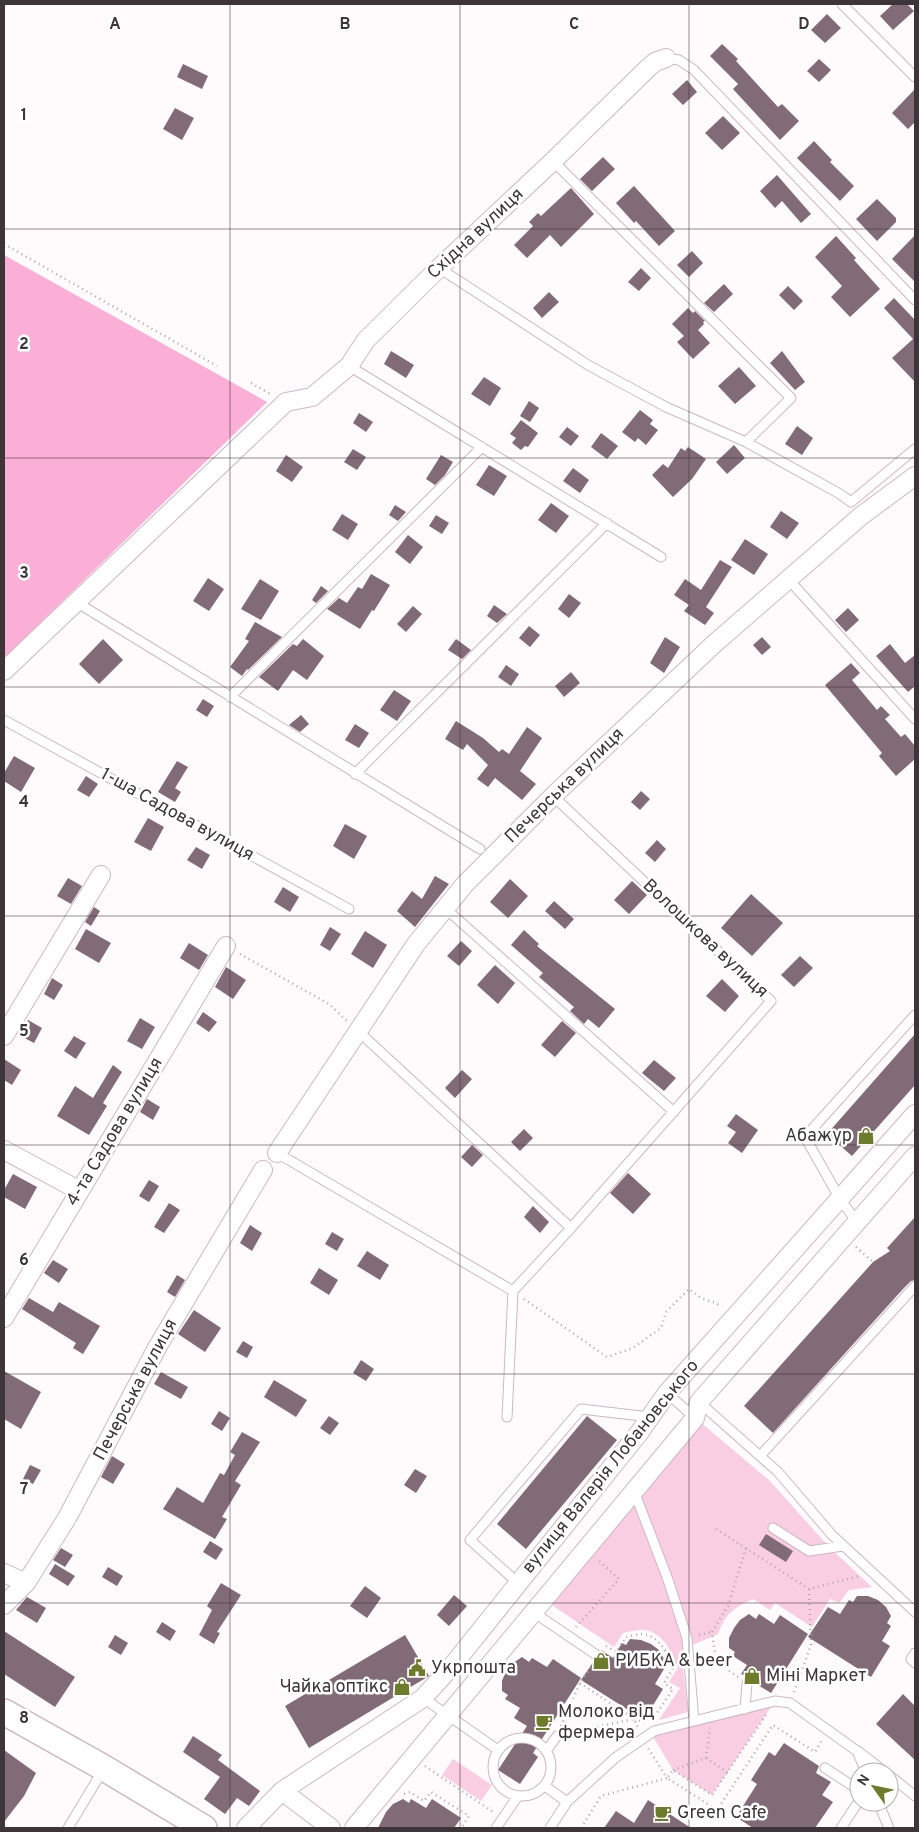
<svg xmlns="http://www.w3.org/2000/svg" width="919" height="1832" viewBox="0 0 919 1832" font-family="Overpass,sans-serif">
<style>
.green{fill:#f9cee3}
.forest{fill:#fbaed6}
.building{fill:#816b76}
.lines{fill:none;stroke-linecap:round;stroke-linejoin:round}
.lane-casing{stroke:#cfb7c3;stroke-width:11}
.street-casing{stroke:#cfb7c3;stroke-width:20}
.secondary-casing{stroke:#cfb7c3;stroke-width:28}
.path{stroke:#aea7aa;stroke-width:2.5;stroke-dasharray:1 4;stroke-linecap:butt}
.lane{stroke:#fff;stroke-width:9}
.street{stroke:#fff;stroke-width:18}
.secondary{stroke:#fff;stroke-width:25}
.grid{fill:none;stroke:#3e3539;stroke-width:1;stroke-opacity:0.55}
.labels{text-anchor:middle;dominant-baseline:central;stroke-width:5;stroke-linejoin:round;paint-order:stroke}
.street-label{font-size:18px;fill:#3e3539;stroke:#fff}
.poi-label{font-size:18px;fill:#3e3539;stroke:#fff;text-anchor:start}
.grid-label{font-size:16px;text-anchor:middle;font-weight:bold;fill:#3e3539;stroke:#fff;stroke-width:5;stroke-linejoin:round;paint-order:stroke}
</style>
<rect width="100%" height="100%" fill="#fffafc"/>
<!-- green -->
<path class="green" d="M700,1422l70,59 59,66 43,40 -23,3 -10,13 -9,-4 -18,28 -37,-24 -5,7 -17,-11c-20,9 -27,14 -35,35l-37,16 7,62 -29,8 21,-32 -11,-6 9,-14c-6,-16 -15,-36 -34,-38 -6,-1 -15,2 -21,3l-9,14 -65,-44z
M775,1701l-63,94 -39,-25 -22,-37z
M453,1759l39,26 -11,16 -39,-26z"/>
<!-- forest -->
<path class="forest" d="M4,255l263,147 -263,256z"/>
<!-- building -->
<path class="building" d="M893,4h14l7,7 -21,19 -13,-14z
M827,14l14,14 -16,15 -14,-13z
M722,44l16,15 -2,2 42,46 4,-3 17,17 -19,19 -47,-51 5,-5 -28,-28z
M819,59l12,11 -12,12 -12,-11z
M183,64l25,12 -6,13 -25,-12z
M687,80l10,12 -14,13 -11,-11z
M915,89v33l-7,7 -16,-16z
M175,108l19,10 -12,22 -19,-11z
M723,116l17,17 -18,17 -17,-17z
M814,141l18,19 -2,2 24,24 -14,15 -43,-43z
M603,157l12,12 -23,22 -12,-12z
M777,175l34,39 -10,9 -19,-22 -7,7 -15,-17z
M634,186l41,45 -16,15 -23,-25 -2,2 -18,-20z
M571,188l23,26 -33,33 -11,-12 -23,23 -13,-13 19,-19 -4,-4 9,-9 3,3z
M877,199l19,19v4l-19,19 -21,-22z
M915,235v47l-23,-23z
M836,236l20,22 -2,2 26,29 -30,28 -19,-20 11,-11 -27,-29z
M692,251l11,12 -14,14 -12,-12z
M641,268l10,10 -12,13 -11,-9z
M724,284l9,10 -19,18 -10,-9z
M788,286l15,15 -9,9 -15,-15z
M549,292l10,10 -17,16 -9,-10z
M894,298l21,22v62l-23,-24 21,-19 -29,-31z
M688,308l5,5 2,-2 10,10 -2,1 1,2 -6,6 12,13 -17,16 -16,-17 7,-6 -12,-12z
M391,351l23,14 -8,13 -22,-14z
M782,351l23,31 -10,8 -25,-27z
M739,367l17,19 -21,18 -17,-18z
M484,377l17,11 -11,18 -19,-12z
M529,401l10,7 -9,14 -10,-6z
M640,410l13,10 -3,4 8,6 -12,15 -8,-7 -3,4 -13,-10z
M359,413l14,9 -7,10 -13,-9z
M521,420l17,13 -10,14 -3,-1 -4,4 -9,-7 4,-5 -6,-4z
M797,426l16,12 -11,17 -17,-11z
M567,427l12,9 -8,10 -12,-9z
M601,433l17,13 -11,13 -16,-12z
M734,445l11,13 -18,16 -11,-12z
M688,447l18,12 -14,20 -19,18 -21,-22 11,-11 5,4 13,-20 4,3z
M353,449l13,8 -9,13 -13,-8z
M286,455l17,12 -11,15 -16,-11z
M441,455l12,7 -8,13 -10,10 -9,-6z
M489,465l18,11 -13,20 -18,-11z
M573,468l16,12 -9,13 -17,-12z
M551,503l18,13 -13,17 -18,-13z
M395,505l11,7 -8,9 -9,-6z
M781,511l18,12 -12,16 -17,-12z
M342,514l16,10 -10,16 -16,-10z
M436,515l13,8 -7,11 -13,-8z
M408,535l15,12 -13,17 -15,-12z
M745,539l23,15 -14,21 -23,-15z
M720,560l12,7 -26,40 8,6 -9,12 -21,-14 5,-6 -15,-10 11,-16 16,11z
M371,574l19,11 -16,26 -2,-1 -12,19 -33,-20 12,-11 8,5 11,-16 4,2z
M208,578l16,11 -15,22 -16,-10z
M260,579l19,12 -18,29 -20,-11z
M321,586l7,5 -12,12 -4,-3z
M569,594l12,9 -12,15 -11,-9z
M494,605l13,9 -10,9 -10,-7z
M413,606l9,8 -16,18 -9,-8z
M848,608l11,12 -13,12 -11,-12z
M255,622l27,15 -34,33 -1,-1 -5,7 -12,-9 19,-26 -4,-2z
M529,626l11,9 -10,12 -11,-9z
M665,637l15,10 -16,26 -14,-10z
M762,637l9,10 -9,8 -9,-10z
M103,639l20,21 -24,24 -20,-20z
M303,639l21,17 -17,24 -14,-10 -15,21 -19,-14 34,-33 4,2z
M456,639l15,11 -9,9 -14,-9z
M890,644l15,19 10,-8v31l-7,6 -32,-36z
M851,663l9,10 -8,7 25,30 4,-4 9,9 -5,4 16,18 4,-3 10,12v13l-19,17 -17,-20 3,-3 -57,-68z
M506,665l13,9 -8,12 -13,-9z
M571,672l9,11 -16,14 -9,-11z
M394,690l17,11 -14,20 -17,-11z
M203,699l11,7 -7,11 -11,-7z
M301,715l8,9 -9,8 -11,-7z
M456,721l27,17 16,14 3,-3 7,5 18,-27 15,11 -22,33 16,13 -14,16 -27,-22 -7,9 -11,-8 11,-14 -21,-21 -4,6 -18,-11z
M355,724l14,9 -10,15 -14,-8z
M14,756l21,12 -14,24 -17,-11v-8z
M177,761l11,6 -13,21 6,4 -6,10 -17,-10z
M86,776l12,8 -9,13 -12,-7z
M641,791l9,8 -10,11 -9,-8z
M148,818l16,9 -13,24 -17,-9z
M345,824l22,12 -13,23 -21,-13z
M657,840l9,9 -11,13 -10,-9z
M196,847l14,8 -8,14 -15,-9z
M435,876l14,8 -34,43 -18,-16 15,-20 10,8z
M68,878l14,8 -11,18 -14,-8z
M510,879l18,17 -20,22 -18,-16z
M632,881l15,14 -18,19 -15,-14z
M283,887l16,10 -9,15 -16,-10z
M751,894l32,29 -31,33 -31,-28z
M554,901l20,18 -9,10 -20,-18z
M94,907l6,4 -9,15 -6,-4z
M330,927l11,7 -11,17 -10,-6z
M86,929l25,14 -12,20 -24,-14z
M524,930l15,14 -2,2 78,63 -16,19 -11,-9 -4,5 -14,-13 4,-4 -35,-30 4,-4 -32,-28z
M365,931l22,14 -14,23 -22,-14z
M461,941l11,10 -13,15 -12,-10z
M189,943l19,12 -9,15 -19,-12z
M800,956l13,12 -19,19 -13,-12z
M495,965l20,18 -17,21 -21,-19z
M226,967l20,13 -13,19 -18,-12z
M52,978l11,7 -9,15 -10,-6z
M722,979l17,17 -14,16 -19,-16z
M203,1012l14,10 -8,10 -13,-9z
M140,1018l15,9 -13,22 -15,-8z
M28,1020l14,8 -8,15 -15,-8z
M562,1021l14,12 -21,24 -14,-12z
M915,1034v51l-63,71 -25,-22z
M74,1036l12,7 -10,16 -12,-8z
M4,1059l17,11 -9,15 -8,-5z
M654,1060l22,18 -12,13 -22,-18z
M113,1065l9,7 -19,31 4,3 -18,29 -32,-19 18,-30 18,12z
M462,1070l10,9 -17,19 -10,-10z
M147,1099l13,8 -7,13 -13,-8z
M736,1114l22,16 -16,23 -14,-10 8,-11 -9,-6z
M524,1129l9,9 -13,13 -9,-9z
M472,1145l11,10 -11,12 -11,-10z
M628,1173l23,21 -18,20 -23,-21z
M13,1174l24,13 -12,22 -21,-12v-7z
M149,1180l10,6 -10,16 -10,-6z
M169,1203l11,7 -16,23 -10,-6z
M533,1206l16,16 -9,11 -16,-16z
M915,1217v63l-4,1 -8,8 -130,144 -29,-27 129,-144 17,-11 -3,-3z
M250,1225l12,8 -10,18 -12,-8z
M332,1232l12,7 -7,12 -12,-7z
M367,1251l22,14 -9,15 -23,-14z
M53,1260l15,9 -9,14 -15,-10z
M319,1268l19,12 -9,15 -19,-12z
M177,1275l8,5 -10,17 -8,-5z
M29,1298l24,14 6,-10 41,24 -17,28 -10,-6 3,-5 -54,-34z
M194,1310l27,18 -16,24 -27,-18z
M243,1341l10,6 -6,11 -11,-6z
M361,1360l13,9 -8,12 -13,-8z
M4,1371l37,21 -20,37 -17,-10z
M161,1372l27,15 -7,12 -27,-15z
M274,1380l33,20 -11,17 -32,-20z
M219,1411l11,7 -8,13 -11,-7z
M329,1416l10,7 -9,12 -10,-7z
M587,1416l30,24 -91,109 -29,-25z
M242,1432l18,10 -25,39 6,4 -19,32 5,2 -12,20 -52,-30 14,-22 26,16 17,-30 4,2 11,-20 -5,-3z
M112,1456l13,8 -12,20 -12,-7z
M30,1465l11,5 -8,14 -10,-5z
M415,1469l12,7 -11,17 -12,-8z
M766,1534l27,17 -7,11 -27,-17z
M210,1541l13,8 -7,11 -13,-8z
M61,1548l12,7 -8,12 -12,-7z
M55,1564l20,12 -7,10 -19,-12z
M108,1567l15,9 -6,10 -15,-9z
M221,1583l20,12 -24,37 3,1 -6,11 -15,-9 13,-25 -5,-4z
M365,1586l16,12 -14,20 -17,-12z
M454,1595l13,11 -18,20 -12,-11z
M857,1596h11l10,4 8,7 5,9 -4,7 4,3 -9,15 8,5 -19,31 -63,-40 20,-30 12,7 9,-14 4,2z
M27,1597l19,11 -9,15 -21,-13z
M749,1614l7,5 3,-5 15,10 6,-9 28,19 -37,59 -18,-11 -3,-4 -9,-4 6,-9 -14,-9 2,-4 -6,-4v-10l5,-10 6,-8z
M162,1622l14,9 -6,10 -14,-9z
M4,1631l71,46 -20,30 -51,-33z
M115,1635l13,8 -7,12 -13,-8z
M405,1635l24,41 -120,72 -24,-42z
M630,1639l11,1 10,4 8,6 5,9 -4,7 4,3 -9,15 8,5 -19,31 -63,-40 13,-19 4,1 5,-3 1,-5 -3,-4 12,8 9,-15 4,2z
M522,1657l7,5 3,-4 15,9 6,-8 28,19 -48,75 5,4 -18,27 -22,-14 29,-44 -13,-8 6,-10 -15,-9 3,-4 -6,-4v-10l4,-10 7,-8z
M903,1694l12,12v54l-39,-36z
M193,1736l29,19 -4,5 42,31 -11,15 -12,-8 -12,16 -21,-15 16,-22 -37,-25z
M784,1743l35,23 -3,7 15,9 -9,13 11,7 -18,26h-62l-17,-11 21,-33 -6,-4 18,-28 6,4z
M4,1750l32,23 -12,23 -20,26z
M403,1799l6,4 2,-4 15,9 6,-9 29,19 -7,10h-76l8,-16 7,-8z
M648,1800l43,28h-87l12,-17 18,12z"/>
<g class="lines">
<!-- lane casing -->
<g class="lane-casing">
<path id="lane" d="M842,4l73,73
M666,58l13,2 15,10 221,230
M553,161l238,237 -45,44
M439,268l149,97 78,42 80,35 94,52 11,8 64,-53
M349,366l312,191
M789,580l126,139
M76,602l404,247
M230,697l252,-250
M4,720l345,189
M355,774l252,-251
M445,908l229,204
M357,1030l214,198
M277,1153l236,138
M857,1222l-17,-23 -35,-62 110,-122
M667,1393l28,25
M699,1402l79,70 54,63 83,77
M507,1417l6,-126 58,-63 200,-227 -218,-205
M760,1456l155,-170
M634,1491l33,86 20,61 7,83
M773,1528l36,23 34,-5
M518,1583l-48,-43 111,-131 69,8
M533,1612l65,44
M915,1653l-4,6 4,4
M423,1698l75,52
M745,1709l2,-26
M493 1767a29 29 0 1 1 58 0a29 29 0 1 1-58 0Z
M547,1750l10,-14
M858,1751l27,21
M825,1768l34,22
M889,1775l26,21
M545,1786l22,16 48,-44 39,-27 121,-30 15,2 67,48 9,21
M878,1802l11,26
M68,1828l35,-58
M496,1828l22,-32
M550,1828l17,-26
M841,1828l18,-27"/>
</g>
<!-- street casing -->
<g class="street-casing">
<path id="street" d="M4,671l282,-269 26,-5 37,-31 17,-26 73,-72 114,-107 94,-92 8,-7 11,-4
M4,1036l97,-161
M4,1150l76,41
M277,1153l139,-209 49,-60 88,-88 161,-152 147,-128 54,-40
M4,1318l222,-372
M4,1573l22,10
M4,1605l22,-22 41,-65 91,-172 105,-176
M282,1791l49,37
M246,1828l36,-37 141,-93 29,-32 187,-233 28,-40 248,-279
M354,1828l341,-410 4,-16 216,-246"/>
</g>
<!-- secondary casing -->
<g class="secondary-casing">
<path id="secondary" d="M4,1712l100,56 100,60"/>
</g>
<!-- path -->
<path class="path" d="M4,244l213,122
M251,383l21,12
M240,954l89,50 18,17
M856,1247l17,15
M524,1299l83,58 26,-9 28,-20 5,-16 23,-23 12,9 15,5 5,4
M716,1529l93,60 51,-13
M576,1627l43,-48 -22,-20
M699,1635l13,-3
M606,1646l10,6 10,-15c4,-1 11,-3 16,-3 18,2 25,19 31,34l-9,15 9,6 -20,30
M738,1677l-10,-7 -13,-17 -3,-21 16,-26 18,-58
M580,1683l54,36 11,3
M794,1692l17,-47 -2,-56
M766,1715l-54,80 -39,-25 -6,8 50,32 56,-85 42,27 7,-12
M561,1726l19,-43 12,-17
M568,1733l66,-14 4,9
M706,1758l22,15
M425,1766l68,46
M673,1770l33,-12 4,-30
M404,1794l6,-2 14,9 7,-9 38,24 -8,12
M581,1828l20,-32 66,-18 -19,-30"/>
<!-- lane -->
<use href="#lane" class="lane"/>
<!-- street -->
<use href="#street" class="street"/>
<!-- secondary -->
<use href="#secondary" class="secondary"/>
</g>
<!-- grid -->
<path class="grid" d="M230,4v1824M460,4v1824M689,4v1824M4,229h911M4,458h911M4,687h911M4,916h911M4,1145h911M4,1374h911M4,1603h911"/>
<!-- icons -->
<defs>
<g id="shop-bare" transform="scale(1.35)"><path d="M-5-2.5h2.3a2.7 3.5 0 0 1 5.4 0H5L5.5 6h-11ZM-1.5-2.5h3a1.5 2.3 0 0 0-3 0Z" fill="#6d7c2a" stroke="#fff" stroke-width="2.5" paint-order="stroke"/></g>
<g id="civic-bare" transform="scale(1.35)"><path d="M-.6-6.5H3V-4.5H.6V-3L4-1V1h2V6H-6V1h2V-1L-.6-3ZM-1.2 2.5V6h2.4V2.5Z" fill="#6d7c2a" stroke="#fff" stroke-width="2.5" paint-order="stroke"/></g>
<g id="cafe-bare" transform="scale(1.35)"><path d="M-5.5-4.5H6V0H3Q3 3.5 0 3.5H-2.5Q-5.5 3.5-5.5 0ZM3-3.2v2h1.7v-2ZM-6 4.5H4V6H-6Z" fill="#6d7c2a" stroke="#fff" stroke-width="2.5" paint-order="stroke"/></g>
</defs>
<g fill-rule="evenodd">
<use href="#shop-bare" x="866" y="1136"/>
<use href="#shop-bare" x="601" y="1661"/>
<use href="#civic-bare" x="417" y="1668"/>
<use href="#shop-bare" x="752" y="1676"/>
<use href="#shop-bare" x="402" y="1687"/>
<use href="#cafe-bare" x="544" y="1722"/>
<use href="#cafe-bare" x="663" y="1813"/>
</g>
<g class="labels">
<!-- street labels -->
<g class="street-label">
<text transform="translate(476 234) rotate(-43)">Східна вулиця</text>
<text transform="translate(565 786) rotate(-44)">Печерська вулиця</text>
<text transform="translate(177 815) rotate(29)">1-ша Садова вулиця</text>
<text transform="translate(705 939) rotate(43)">Волошкова вулиця</text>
<text transform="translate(115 1132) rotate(-59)">4-та Садова вулиця</text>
<text transform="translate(136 1390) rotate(-62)">Печерська вулиця</text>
<text transform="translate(611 1467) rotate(-51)">вулиця Валерія Лобановського</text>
</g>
<!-- poi labels -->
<g class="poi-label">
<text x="852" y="1136" text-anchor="end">Абажур</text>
<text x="615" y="1661">РИБКА &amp; beer</text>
<text x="431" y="1668">Укрпошта</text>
<text x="766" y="1676">Міні Маркет</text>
<text x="388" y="1687" text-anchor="end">Чайка оптікс</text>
<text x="558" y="1712">Молоко від<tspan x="558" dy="21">фермера</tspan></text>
<text x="677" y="1813">Green Cafe</text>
</g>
</g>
<g class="grid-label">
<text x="115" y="29">A</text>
<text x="345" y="29">B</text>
<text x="574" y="29">C</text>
<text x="804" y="29">D</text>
<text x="24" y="120">1</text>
<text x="24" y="349">2</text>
<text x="24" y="578">3</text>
<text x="24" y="807">4</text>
<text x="24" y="1036">5</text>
<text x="24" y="1265">6</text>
<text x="24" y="1494">7</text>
<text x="24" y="1723">8</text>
</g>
<!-- border -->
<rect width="919" height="1832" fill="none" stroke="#3e3539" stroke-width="10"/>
<!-- north arrow -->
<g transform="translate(874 1787) rotate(303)"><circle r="24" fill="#ffffff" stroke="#b2aeb0"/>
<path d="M0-4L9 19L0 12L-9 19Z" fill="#6d7c2a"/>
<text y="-8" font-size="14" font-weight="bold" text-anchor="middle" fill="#3e3539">N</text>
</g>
</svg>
